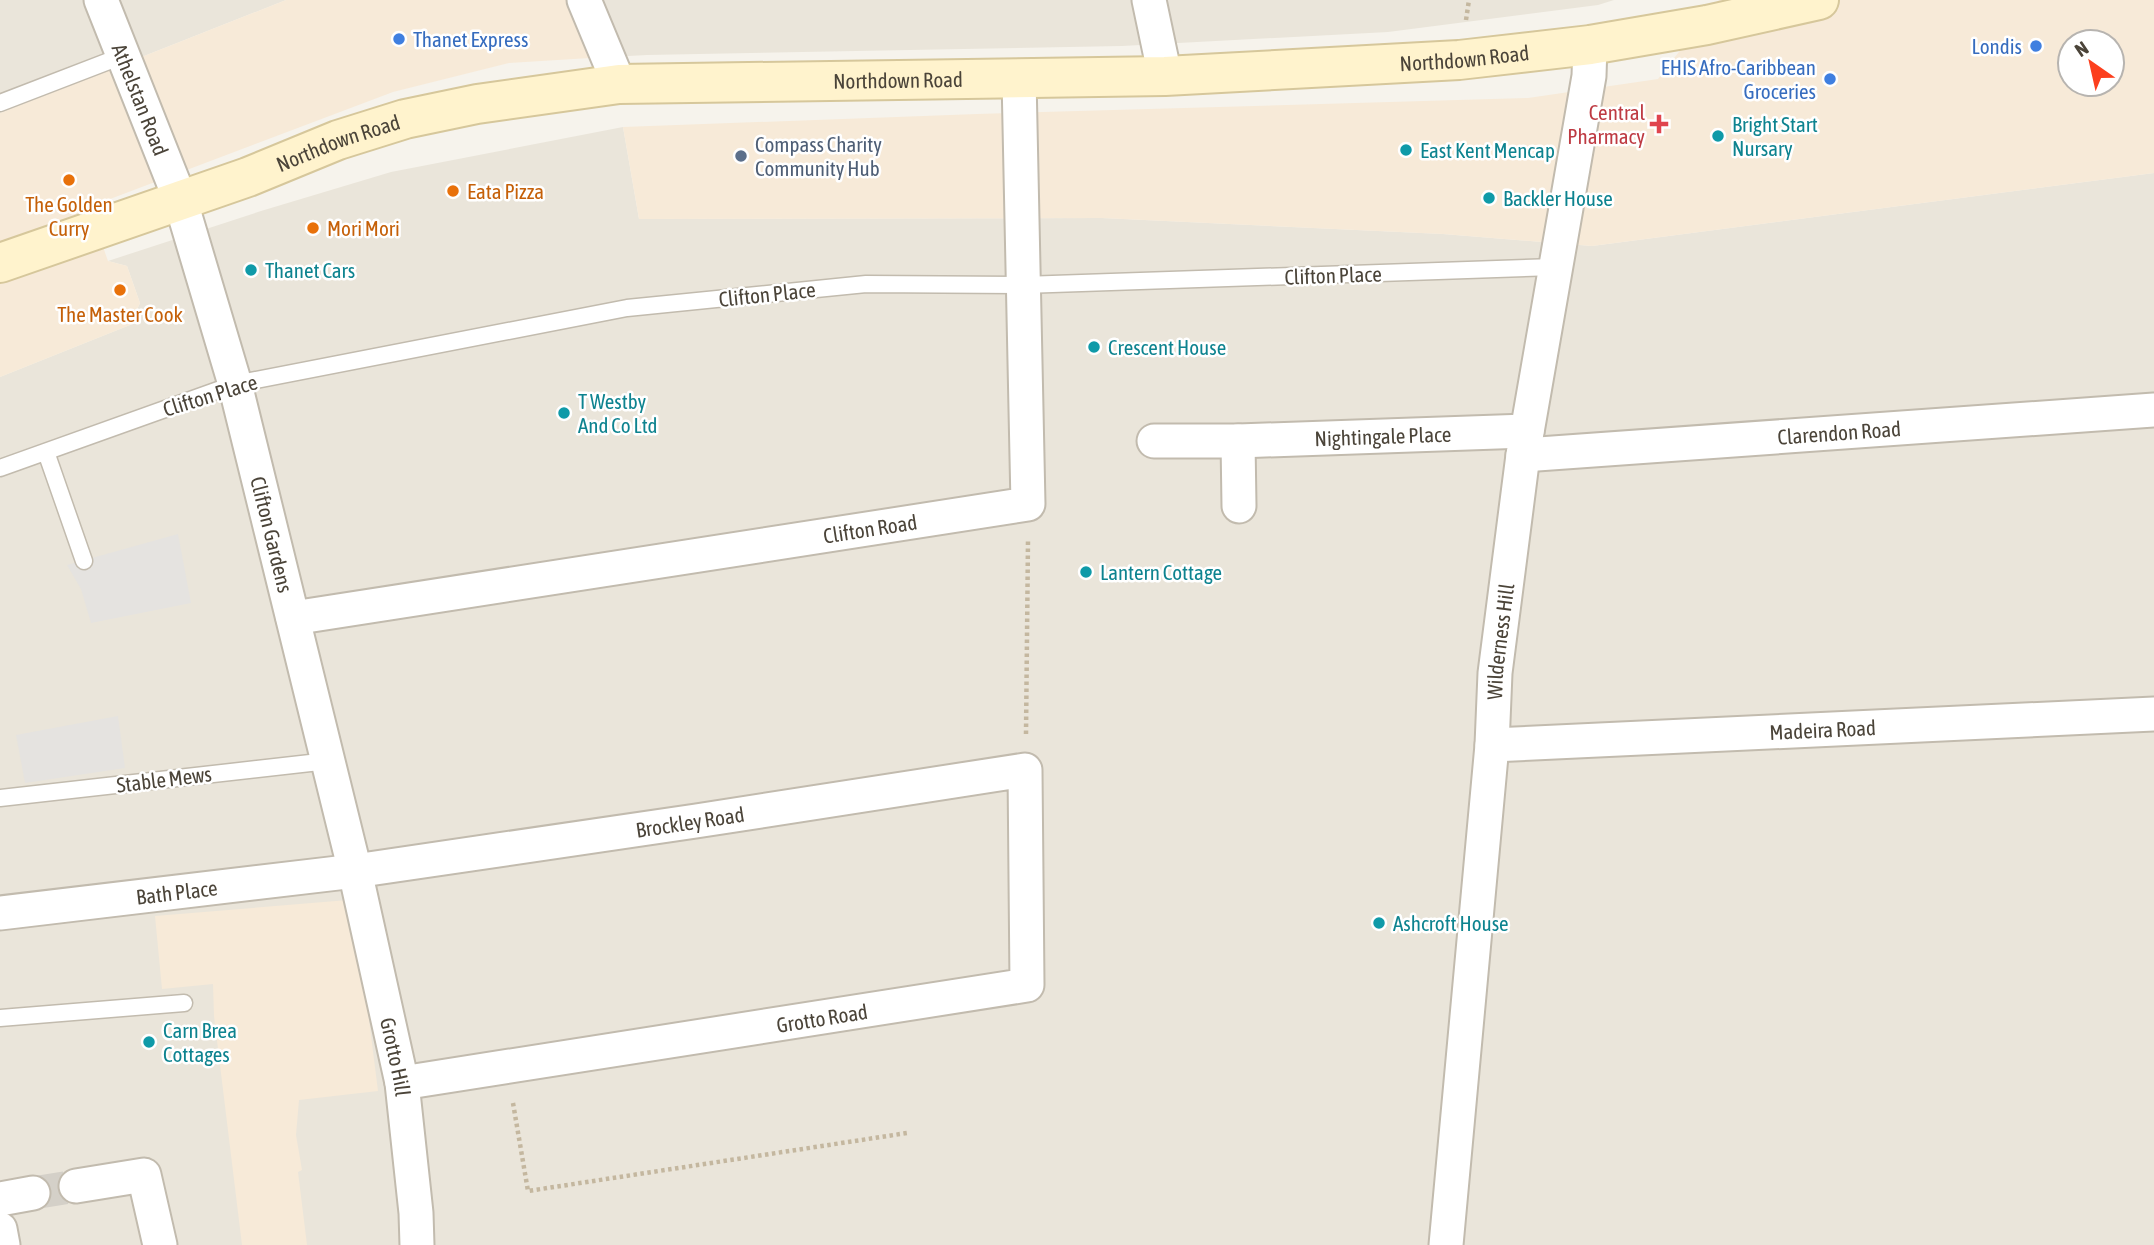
<svg xmlns="http://www.w3.org/2000/svg" width="2154" height="1245" viewBox="0 0 2154 1245" font-family="'Asap Condensed',sans-serif">
<style>
.residential{fill:#eae5da}
.commercial{fill:#f7ead8;fill-rule:evenodd}
.parking{fill:#e5e3e0}
.lines{fill:none;stroke-linecap:round;stroke-linejoin:round}
.minor-tunnel{stroke:#d4d0c8;stroke-width:33;stroke-dasharray:33 17;stroke-linecap:butt}
.service-casing{stroke:#c2bbae;stroke-width:19}
.minor-casing{stroke:#c2bbae;stroke-width:37}
.secondary-casing{stroke:#d6c79b;stroke-width:42}
.path{stroke:#c4b79f;stroke-width:4.5;stroke-dasharray:3.5 3.5;stroke-linecap:butt}
.service{stroke:#fff;stroke-width:16}
.minor{stroke:#fff;stroke-width:33}
.secondary{stroke:#fff3cd;stroke-width:38}
.shop-dot{fill:#3f7fe0;stroke:#fff;stroke-width:2.5}
.health-dot{fill:#e0444e;stroke:#fff;stroke-width:2.5}
.culture-dot{fill:#0f9aa8;stroke:#fff;stroke-width:2.5}
.service-dot{fill:#5c6f8a;stroke:#fff;stroke-width:2.5}
.food-dot{fill:#e8710a;stroke:#fff;stroke-width:2.5}
.labels{text-anchor:middle;dominant-baseline:central;stroke-width:5;stroke-linejoin:round;paint-order:stroke}
.shop-label{font-size:21px;fill:#366cbe;stroke:#fff;text-anchor:end}
.street-label{font-size:21px;fill:#4b4439;stroke:#fff}
.health-label{font-size:21px;fill:#be3a42;stroke:#fff;text-anchor:end}
.culture-label{font-size:21px;fill:#0d838f;stroke:#fff;text-anchor:start}
.service-label{font-size:21px;fill:#4e5e75;stroke:#fff;text-anchor:start}
.food-label{font-size:21px;fill:#c56008;stroke:#fff;text-anchor:start}
</style>
<rect width="100%" height="100%" fill="#f6f3ec"/>
<!-- residential -->
<path class="residential" d="M0,0h286l-286,113z
M567,0h1047l-16,5 -210,27 -266,14 -475,9 -57,3z
M623,127l16,92 463,-1 341,16 149,12 562,-73v1072h-2154v-868l130,-52 10,-22 -13,-37 -19,-5 153,-50 130,-39z"/>
<!-- commercial -->
<path class="commercial" d="M286,0h281l23,58 -81,5 -116,29 -304,115 19,54 19,5 13,37 -10,22 -130,52v-264z
M1719,0h435v173l-562,73 -149,-12 -341,-16 -463,1 -16,-92 354,-13 551,-16 130,-19zM2070,42h42v42h-42z
M348,900l16,80 14,111 -79,9 -3,35 6,35 -4,2 9,73h-65l-28,-229 -1,-32 -51,5 -7,-73z"/>
<!-- parking -->
<path class="parking" d="M178,534l13,69 -100,20 -10,-34 -14,-24z
M118,716l7,52 -100,15 -9,-48z"/>
<g class="lines">
<!-- minor-tunnel -->
<path class="minor-tunnel" d="M33,1193l43,-7"/>
<!-- service casing -->
<g class="service-casing">
<path id="service" d="M0,103l122,-47
M46,452l38,109
M0,468l235,-84 392,-76 239,-24 157,1 532,-18
M0,798l328,-37
M0,1018l184,-15"/>
</g>
<!-- minor casing -->
<g class="minor-casing">
<g id="minor">
<path id="s1" d="M101,0l79,199 55,185 120,487 47,212 14,130 1,32"/>
<path d="M584,0l35,84"/>
<path d="M1149,0l16,76"/>
<path id="s2" d="M1154,441h84l289,-10"/>
<path d="M1238,441l1,65"/>
<path id="s3" d="M1523,455l631,-45"/>
<path id="s4" d="M293,618l735,-114 -9,-426"/>
<path id="s5" d="M1492,745l662,-31"/>
<path id="s6" d="M0,913l355,-42 341,-50 329,-51 2,215 -625,98"/>
<path d="M76,1186l68,-11 16,70"/>
<path d="M0,1199l33,-6"/>
<path d="M0,1229l3,16"/>
<path id="s7" d="M1446,1245l46,-500 3,-72 28,-218 66,-379 1,-31"/>
</g>
</g>
<!-- secondary casing -->
<g class="secondary-casing">
<g id="secondary">
<path id="s8" d="M0,263l248,-86 90,-37 67,-21 72,-15 142,-20 546,-8 294,-16 131,-15 117,-20 112,-25"/>
</g>
</g>
<!-- path -->
<path class="path" d="M1466,20l3,-20
M1026,734l2,-194
M513,1103l15,88 379,-58"/>
<!-- service -->
<use href="#service" class="service"/>
<!-- minor -->
<use href="#minor" class="minor"/>
<!-- secondary -->
<use href="#secondary" class="secondary"/>
</g>
<!-- markers -->
<g class="shop-dot">
<circle cx="399" cy="39" r="7"/>
<circle cx="2036" cy="46" r="7"/>
<circle cx="1830" cy="79" r="7"/>
</g>
<path class="health-dot" d="M1655.5 113.5h7v7h7v7h-7v7h-7v-7h-7v-7h7z"/>
<g class="culture-dot">
<circle cx="1718" cy="136" r="7"/>
<circle cx="1406" cy="150" r="7"/>
<circle cx="1489" cy="198" r="7"/>
<circle cx="251" cy="270" r="7"/>
<circle cx="1094" cy="347" r="7"/>
<circle cx="564" cy="413" r="7"/>
<circle cx="1086" cy="572" r="7"/>
<circle cx="1379" cy="923" r="7"/>
<circle cx="149" cy="1042" r="7"/>
</g>
<circle class="service-dot" cx="741" cy="156" r="7"/>
<g class="food-dot">
<circle cx="69" cy="180" r="7"/>
<circle cx="453" cy="191" r="7"/>
<circle cx="313" cy="228" r="7"/>
<circle cx="120" cy="290" r="7"/>
</g>
<g class="labels">
<!-- shop labels -->
<g class="shop-label">
<text x="413" y="39" text-anchor="start">Thanet Express</text>
<text x="2022" y="46">Londis</text>
<text x="1816" y="67">EHIS Afro-Caribbean<tspan x="1816" dy="24">Groceries</tspan></text>
</g>
<!-- street labels -->
<g class="street-label">
<text stroke="none"><textPath href="#s8" startOffset="1493">Northdown Road</textPath></text>
<text stroke="none"><textPath href="#s8" startOffset="926">Northdown Road</textPath></text>
<text stroke="none"><textPath href="#s1" startOffset="107">Athelstan Road</textPath></text>
<text stroke="none"><textPath href="#s8" startOffset="359">Northdown Road</textPath></text>
<text transform="translate(1333 275) rotate(-2)">Clifton Place</text>
<text transform="translate(767 294) rotate(-6)">Clifton Place</text>
<text transform="translate(210 395) rotate(-17)">Clifton Place</text>
<text stroke="none"><textPath href="#s3" startOffset="317">Clarendon Road</textPath></text>
<text stroke="none"><textPath href="#s2" startOffset="229">Nightingale Place</textPath></text>
<text stroke="none"><textPath href="#s4" startOffset="584">Clifton Road</textPath></text>
<text stroke="none"><textPath href="#s1" startOffset="562">Clifton Gardens</textPath></text>
<text stroke="none"><textPath href="#s7" startOffset="606">Wilderness Hill</textPath></text>
<text stroke="none"><textPath href="#s5" startOffset="331">Madeira Road</textPath></text>
<text transform="translate(164 779) rotate(-7)">Stable Mews</text>
<text stroke="none"><textPath href="#s6" startOffset="696">Brockley Road</textPath></text>
<text stroke="none"><textPath href="#s6" startOffset="178">Bath Place</textPath></text>
<text transform="translate(822 1018) rotate(-9)">Grotto Road</text>
<text stroke="none"><textPath href="#s1" startOffset="1099">Grotto Hill</textPath></text>
</g>
<!-- health labels -->
<g class="health-label">
<text x="1645" y="112">Central<tspan x="1645" dy="24">Pharmacy</tspan></text>
</g>
<!-- culture labels -->
<g class="culture-label">
<text x="1732" y="124">Bright Start<tspan x="1732" dy="24">Nursary</tspan></text>
<text x="1420" y="150">East Kent Mencap</text>
<text x="1503" y="198">Backler House</text>
<text x="265" y="270">Thanet Cars</text>
<text x="1108" y="347">Crescent House</text>
<text x="578" y="401">T Westby<tspan x="578" dy="24">And Co Ltd</tspan></text>
<text x="1100" y="572">Lantern Cottage</text>
<text x="1393" y="923">Ashcroft House</text>
<text x="163" y="1030">Carn Brea<tspan x="163" dy="24">Cottages</tspan></text>
</g>
<!-- service labels -->
<g class="service-label">
<text x="755" y="144">Compass Charity<tspan x="755" dy="24">Community Hub</tspan></text>
</g>
<!-- food labels -->
<g class="food-label">
<text x="467" y="191">Eata Pizza</text>
<text x="69" y="204" text-anchor="middle">The Golden<tspan x="69" dy="24">Curry</tspan></text>
<text x="327" y="228">Mori Mori</text>
<text x="120" y="314" text-anchor="middle">The Master Cook</text>
</g>
</g>
<!-- north arrow -->
<g transform="translate(2091 63) rotate(326)"><circle r="33" fill="#ffffff" stroke="#b7b4b0" stroke-width="2"/>
<path d="M0-5L12 26L0 18L-12 26Z" fill="#fc3f1d"/>
<text y="-10" font-size="19" font-weight="bold" text-anchor="middle" fill="#4b4439">N</text>
</g>
</svg>
